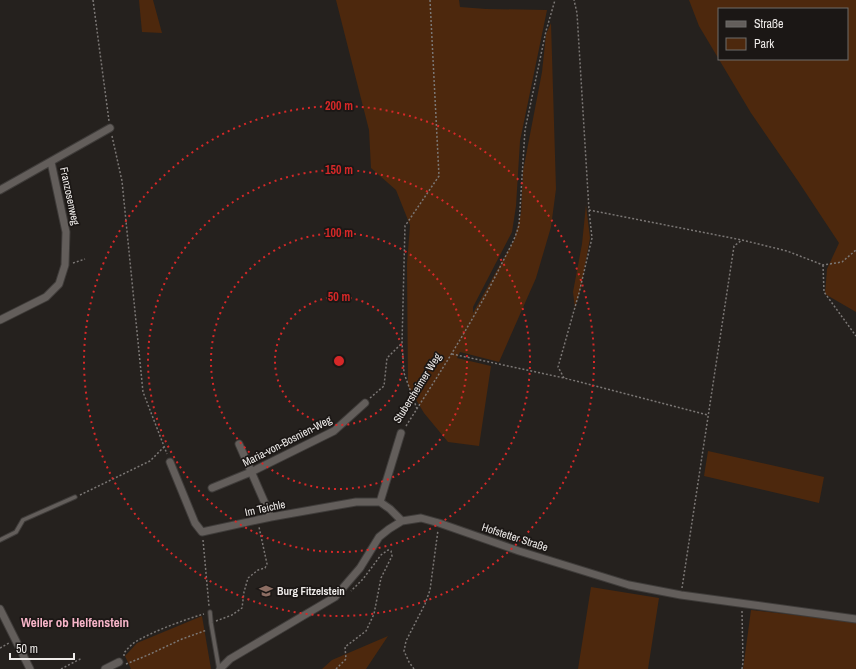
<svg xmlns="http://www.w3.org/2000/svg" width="856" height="669" viewBox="0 0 856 669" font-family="'Archivo Narrow',sans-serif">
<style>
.green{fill:#4d280d;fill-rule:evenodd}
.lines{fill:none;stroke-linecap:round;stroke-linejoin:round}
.service-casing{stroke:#3f3c3a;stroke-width:5.5}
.minor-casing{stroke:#3f3c3a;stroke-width:9}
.path{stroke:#7b7775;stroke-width:1.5;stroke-dasharray:2 2;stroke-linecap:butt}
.service{stroke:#635e5b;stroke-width:3.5}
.minor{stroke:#635e5b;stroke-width:7}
.ring{fill:none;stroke:#d62828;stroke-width:2;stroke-dasharray:2 4}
.labels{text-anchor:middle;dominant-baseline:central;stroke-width:3.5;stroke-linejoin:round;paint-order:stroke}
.street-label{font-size:11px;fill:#eeebe9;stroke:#1b1715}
.poi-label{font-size:11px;font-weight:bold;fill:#eeebe9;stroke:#1b1715;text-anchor:start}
.quarter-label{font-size:13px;font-weight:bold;fill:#f6b4c8;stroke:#1b1715}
.centre{fill:#d62828;stroke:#1b1715;stroke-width:2}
.ring-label{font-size:12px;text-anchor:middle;font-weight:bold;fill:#d62828;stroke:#1b1715;stroke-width:3.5;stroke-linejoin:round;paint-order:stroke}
</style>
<rect width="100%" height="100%" fill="#25211e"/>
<!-- green -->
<path class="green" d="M139,0h14l9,33 -20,-1z
M336,0h123l1,7 26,2 61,1 -27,131 -4,65 -4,26 -39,75v6l41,-73 7,-27 2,-42 19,-99 4,-38 5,-11 5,166 -5,38 -15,51 -37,84 -39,-10 -3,6 34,8 -12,80 -31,-4 -24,-29 -16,-27 -1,-122 3,-39 -14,-35 -25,-22 -2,-38z
M689,0h167v312l-31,-18 2,-25 12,-26 -41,-62 -47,-68 -52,-87zM719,9h128v50h-128z
M586,205l4,33 -9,50 -6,20 -2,-16 9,-48z
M708,451l116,26 -5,26 -115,-27z
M591,587l68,11 -11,71h-70z
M751,610l79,9 26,1v49h-113z
M202,616l9,53h-80l-6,-13 12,-13z
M388,636l-22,33h-44l10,-9z"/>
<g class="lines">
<!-- service casing -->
<g class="service-casing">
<path id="service" d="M0,540l16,-8 7,-12 52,-23
M210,612l1,11 8,46"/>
</g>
<!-- minor casing -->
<g class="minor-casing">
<path id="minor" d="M0,190l110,-62
M0,320l46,-23 13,-13 6,-19 1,-33 -15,-70
M239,444l32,73
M170,462l25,61 7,9 69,-15 85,-15h24l10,7 12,12
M212,488l39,-16 83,-41 31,-28
M380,502l21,-69
M0,609l30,60
M105,669l14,-7
M220,669l10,-10 105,-62 25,-29 19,-31 10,-8 13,-8 19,-3 18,5 80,28 110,34 52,10 175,24"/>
</g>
<!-- path -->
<path class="path" d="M93,0l16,121
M112,136l10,45 21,211 24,62
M589,210l153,30
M73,263l12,-4
M823,265l1,27 32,44
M452,354l112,24 144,37
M564,378l-6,-11 21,-74 13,-55 -3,-28 -12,-197 -3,-13
M370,398l14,-12 3,-28 15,-15
M417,409l-13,-36 -2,-30 3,-117 34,-50 -9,-176
M406,426c33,-52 67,-104 94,-159 7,-14 15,-27 19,-42l6,-95 21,-99 9,-31
M80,495l70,-34 14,-14
M203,540l6,66
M682,588l52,-342 8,-6 45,11 36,14 19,-3 14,-12
M216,621l16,-6 10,-7 2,-16 4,-14 10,-8 7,-2 2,-4 -8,-37
M0,648l9,-5
M124,656v-3c3,-4 7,-8 11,-11 19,-11 48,-22 69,-28
M126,664l22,-9 34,-16 25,-9
M61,669l21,-11
M336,669l10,-10 -1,-12 21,-16 8,-17 7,-36 11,-22 -1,-5 -3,-1 -7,5 -18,24 -12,12
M414,669l-5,-7 -5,-11 2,-10 19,-37 5,-14 8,-60
M742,669l1,-7 -1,-51"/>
<!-- service -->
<use href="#service" class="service"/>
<!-- minor -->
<use href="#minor" class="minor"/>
</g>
<!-- distance rings -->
<g class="ring">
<circle cx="339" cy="361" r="64"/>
<circle cx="339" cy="361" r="128"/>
<circle cx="339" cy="361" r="191"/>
<circle cx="339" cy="361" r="255"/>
</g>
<!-- icons -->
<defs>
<g id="school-bare" transform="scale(1.08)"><path d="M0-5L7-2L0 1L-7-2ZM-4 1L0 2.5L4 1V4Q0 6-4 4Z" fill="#8d6e63" stroke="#1b1715" stroke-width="2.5" paint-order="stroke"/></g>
</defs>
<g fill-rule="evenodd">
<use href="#school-bare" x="266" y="591"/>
</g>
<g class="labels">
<!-- street labels -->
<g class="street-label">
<text transform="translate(70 196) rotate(78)">Franzosenweg</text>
<text transform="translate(417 388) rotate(-58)">Stubersheimer Weg</text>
<text transform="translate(287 441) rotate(-27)">Maria-von-Bosnien-Weg</text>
<text transform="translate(265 508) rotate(-12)">Im Teichle</text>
<text transform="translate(515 537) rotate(18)">Hofstetter Straße</text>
</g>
<!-- poi labels -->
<g class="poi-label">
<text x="277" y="591">Burg Fitzelstein</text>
</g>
<!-- quarter labels -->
<g class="quarter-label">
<text x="75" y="622">Weiler ob Helfenstein</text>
</g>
</g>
<circle cx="339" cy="361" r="6" class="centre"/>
<g class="ring-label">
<text x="339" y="110">200 m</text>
<text x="339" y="174">150 m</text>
<text x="339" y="237">100 m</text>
<text x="339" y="301">50 m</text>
</g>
<!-- legend -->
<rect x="718" y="8" width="130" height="52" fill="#1b1715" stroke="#6f6c6a"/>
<rect x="726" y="21" width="20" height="6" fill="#635e5b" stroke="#6f6c6a"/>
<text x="754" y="28" font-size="12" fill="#eeebe9">Straße</text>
<rect x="726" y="38" width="20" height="12" fill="#4d280d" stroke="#6f6c6a"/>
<text x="754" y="48" font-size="12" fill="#eeebe9">Park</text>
<!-- scale -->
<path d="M10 653v6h64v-6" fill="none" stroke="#eeebe9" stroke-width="2"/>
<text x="16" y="653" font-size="12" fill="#eeebe9" stroke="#1b1715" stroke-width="3" paint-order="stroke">50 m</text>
</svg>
